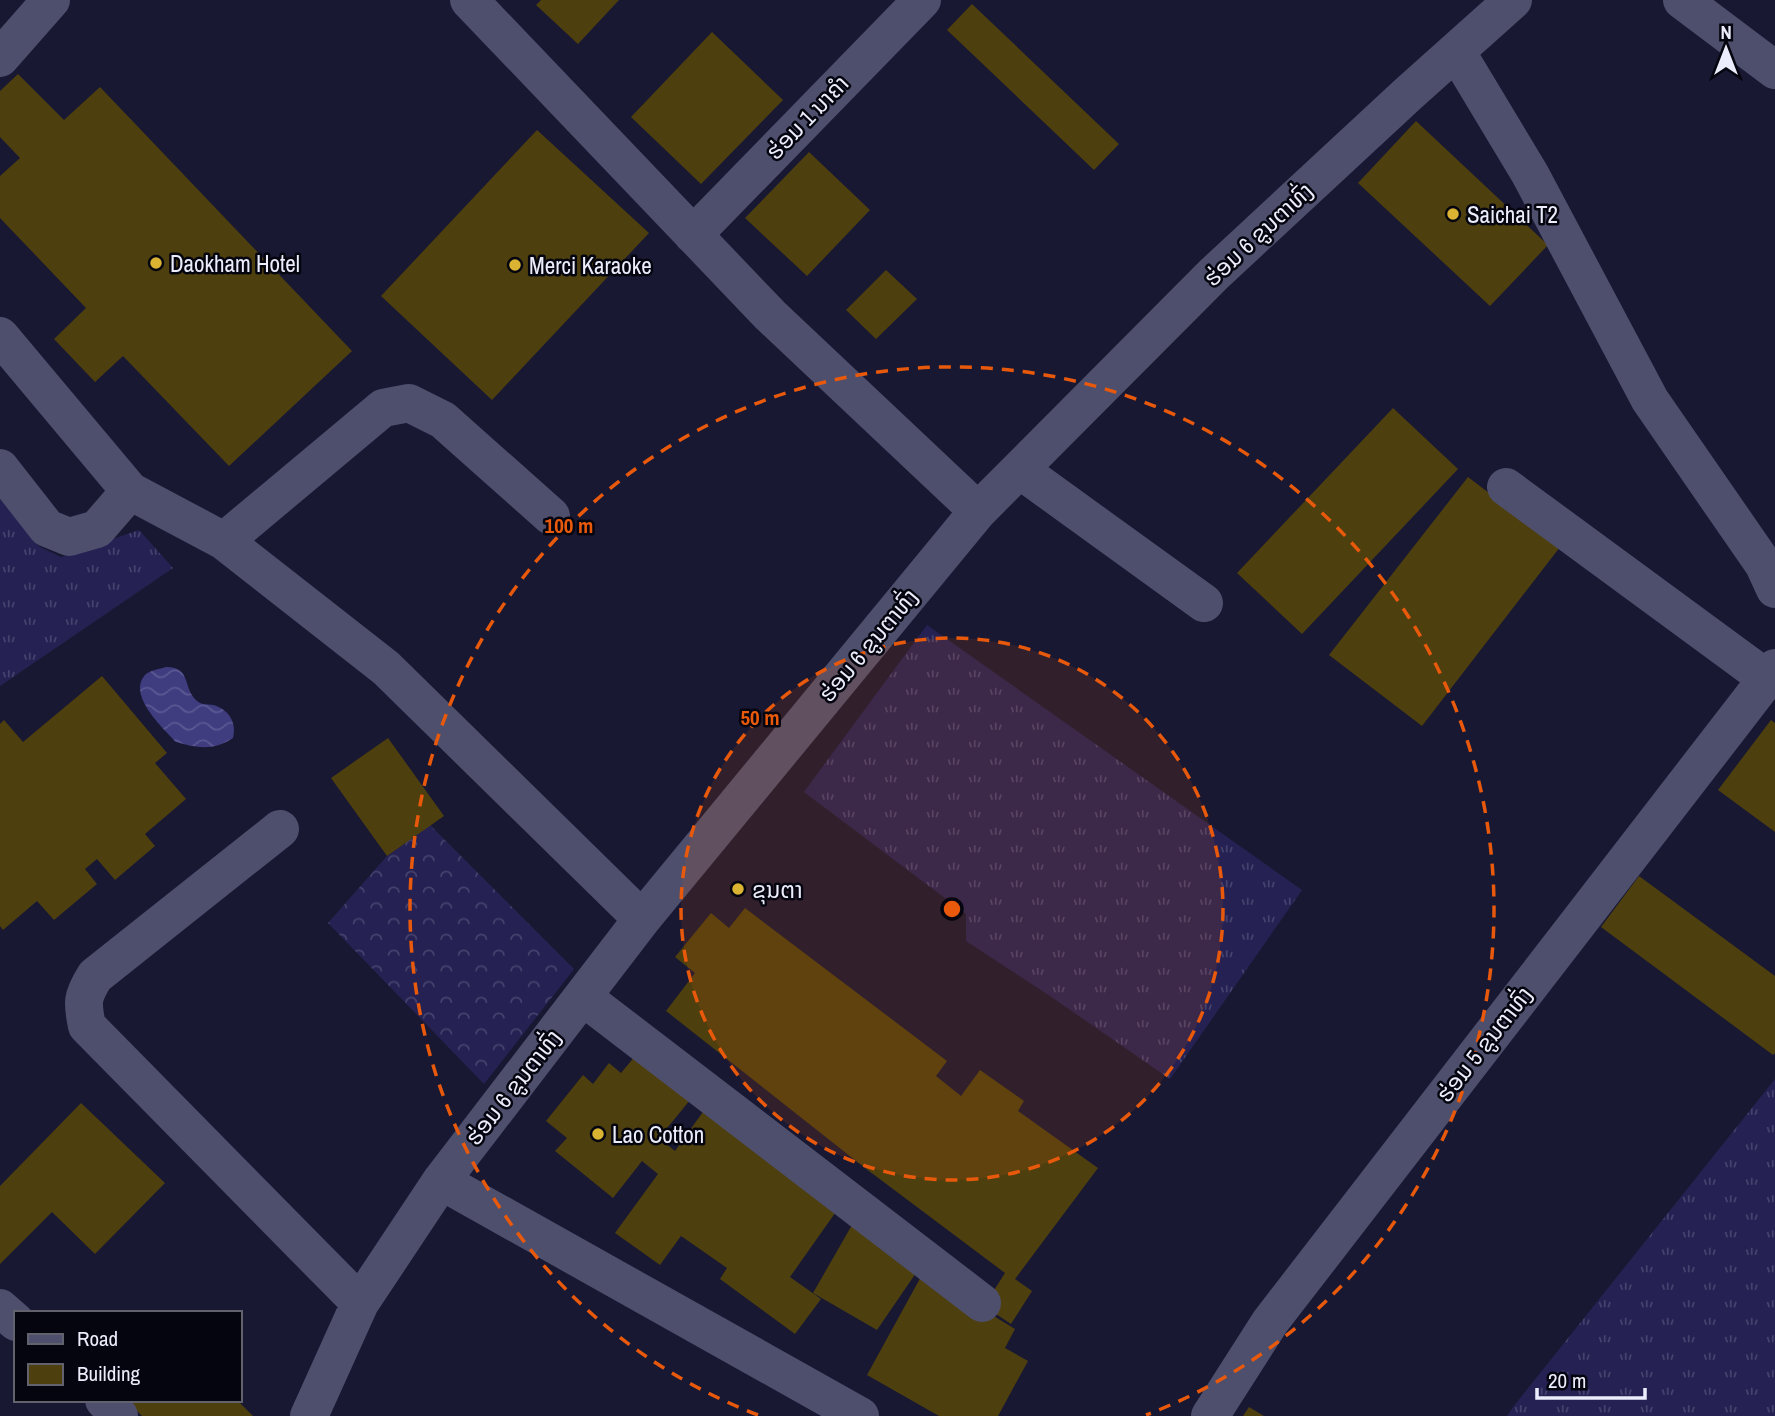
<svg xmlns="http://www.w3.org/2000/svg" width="1775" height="1416" viewBox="0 0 1775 1416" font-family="'Archivo Narrow','Noto Sans Lao',sans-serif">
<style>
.grass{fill:url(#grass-tufts)}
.forest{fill:url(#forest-crowns)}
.water{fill:url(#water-waves)}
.building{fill:#4e3f0f}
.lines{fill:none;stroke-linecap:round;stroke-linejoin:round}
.minor{stroke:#4e4f6d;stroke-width:38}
.ring{fill:none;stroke:#e8590c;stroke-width:3.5;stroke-dasharray:12 9}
.poi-dot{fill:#dab333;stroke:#05050f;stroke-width:2.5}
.labels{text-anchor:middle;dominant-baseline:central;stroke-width:5;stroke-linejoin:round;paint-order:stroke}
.street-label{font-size:23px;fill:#ecedfc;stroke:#05050f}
.poi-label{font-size:23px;fill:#ecedfc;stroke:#05050f;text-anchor:start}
.centre{fill:#e8590c;stroke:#05050f;stroke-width:3.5}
.ring-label{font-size:21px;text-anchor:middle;font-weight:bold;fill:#e8590c;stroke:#05050f;stroke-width:5;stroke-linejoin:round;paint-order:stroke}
</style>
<defs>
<pattern id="grass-tufts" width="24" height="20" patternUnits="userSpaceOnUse" patternTransform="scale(1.75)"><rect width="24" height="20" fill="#252153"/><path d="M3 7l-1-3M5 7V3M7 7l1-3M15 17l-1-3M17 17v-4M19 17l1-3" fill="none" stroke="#45426d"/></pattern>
<pattern id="forest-crowns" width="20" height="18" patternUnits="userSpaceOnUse" patternTransform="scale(1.75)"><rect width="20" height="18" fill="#252153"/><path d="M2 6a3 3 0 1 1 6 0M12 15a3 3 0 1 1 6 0" fill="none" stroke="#45426d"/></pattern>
<pattern id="water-waves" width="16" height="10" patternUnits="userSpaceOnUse" patternTransform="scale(1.75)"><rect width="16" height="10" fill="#3f3c80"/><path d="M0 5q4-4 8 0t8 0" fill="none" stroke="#5b5893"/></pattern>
</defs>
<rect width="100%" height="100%" fill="#181832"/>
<!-- grass -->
<path class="grass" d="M0,499l40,48 21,10 78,-27 34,38 -173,118z
M927,625l375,265 -132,189 -120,-83 -84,-55v-27l-162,-122z
M1775,1079v337h-268l6,-9z"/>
<!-- forest -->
<path class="forest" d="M430,825l144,144 -90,115 -156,-161 59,-67z"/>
<!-- water -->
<path class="water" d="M166,667c26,0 16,21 31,34 5,4 9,3 16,4 16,4 24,18 20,33 -19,13 -36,10 -57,4 -13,-14 -49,-47 -31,-67 5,-5 15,-6 21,-8z"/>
<!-- building -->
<path class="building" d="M541,0h78l-41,44 -42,-39z
M972,4l147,140 -25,26 -147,-140z
M712,32l71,68 -82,84 -70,-67z
M18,74l46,46 36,-33 252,264 -123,115 -106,-110 -28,26 -41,-43 32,-31 -86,-90v-42l20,-18 -20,-21v-46z
M1416,121l132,124 -58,61 -132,-123z
M537,130l112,103 -157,167 -111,-104z
M809,152l61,58 -63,66 -62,-58z
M886,270l31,29 -41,40 -30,-29z
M1393,408l65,61 -156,165 -65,-61z
M1468,477l92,70 -138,179 -93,-71z
M102,676l65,77 -12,10 31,36 -41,35 10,12 -40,34 -18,-21 -12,10 12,15 -43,36 -17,-19 -34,29 -3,-4v-202l4,-4 19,22z
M1771,720l4,3v109l-57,-42z
M388,738l56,78 -57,40 -56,-78z
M1639,876l136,100v77l-2,2 -172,-128z
M745,908l202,153 -11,15 25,20 19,-26 44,31 -6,10 80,57 -83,111 17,12 -21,33 -27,-18 21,-33 -140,-105 -199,-157 29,-38 -20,-16 36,-44 18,15z
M636,1055l54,45 -31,38 16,13 30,-42 135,97 -50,71 31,22 -26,35 -75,-55 7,-11 -46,-32 -21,29 -45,-32 43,-59 -16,-13 -29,37 -58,-47 12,-13 -21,-17 37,-46 10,9 16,-21 12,10z
M81,1103l84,80 -70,71 -43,-42 -52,52v-78z
M852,1225l66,45 -41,60 -64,-37z
M923,1273l92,56 -10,19 23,13 -30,55h-59l-72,-41z
M126,1400h111l16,16h-111z
M1249,1407l15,9h-21z"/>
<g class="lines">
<!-- minor -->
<path class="minor" d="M469,0l301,315 208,196
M1682,0l93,70
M1456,51l74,123 120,226 114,165 11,24
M0,58l51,-58
M693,235l229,-235
M0,336l130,155 94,50 162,127 256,251
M0,468l47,60 22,9 28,-8 33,-38
M1020,470l184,133
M1506,487l260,191
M224,541l159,-133 26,-5 34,17 108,96
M280,829l-185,147c-13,21 -13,26 -8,50l273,277
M583,997l399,306
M441,1181l419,235
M0,1308l16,14
M104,1400l15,16
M309,1416l51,-113 81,-122 201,-262 336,-408 236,-237 194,-180 105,-94
M1210,1416l60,-94 505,-654"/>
</g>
<!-- distance rings -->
<circle cx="952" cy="909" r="271" fill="#e8590c" fill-opacity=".12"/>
<g class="ring">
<circle cx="952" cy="909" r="271"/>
<path d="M758 1415A542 542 0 1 1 1146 1415"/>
</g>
<!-- markers -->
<g class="poi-dot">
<circle cx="1453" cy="214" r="7"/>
<circle cx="156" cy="263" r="7"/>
<circle cx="515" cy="265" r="7"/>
<circle cx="738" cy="889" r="7"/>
<circle cx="598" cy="1134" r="7"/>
</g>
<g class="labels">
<!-- street labels -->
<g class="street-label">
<text transform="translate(807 117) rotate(-46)">ຮ່ອມ 1 ນາຄຳ</text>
<text transform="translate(1258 234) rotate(-43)">ຮ່ອມ 6 ຂູນຕາທົ່ງ</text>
<text transform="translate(868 645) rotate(-50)">ຮ່ອມ 6 ຂູນຕາທົ່ງ</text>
<text transform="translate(1484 1044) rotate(-52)">ຮ່ອມ 5 ຂູນຕາທົ່ງ</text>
<text transform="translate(513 1087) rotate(-52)">ຮ່ອມ 6 ຂູນຕາທົ່ງ</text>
</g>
<!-- poi labels -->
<g class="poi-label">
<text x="1467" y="214">Saichai T2</text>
<text x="170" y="263">Daokham Hotel</text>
<text x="529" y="265">Merci Karaoke</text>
<text x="752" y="889">ຂຸນຕາ</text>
<text x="612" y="1134">Lao Cotton</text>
</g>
</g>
<circle cx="952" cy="909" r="10" class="centre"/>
<g class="ring-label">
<text x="569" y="533">100 m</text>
<text x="760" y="725">50 m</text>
</g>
<!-- legend -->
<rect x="14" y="1311" width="228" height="91" fill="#05050f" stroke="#61626e" stroke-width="2"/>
<rect x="28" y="1334" width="35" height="10" fill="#4e4f6d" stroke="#61626e" stroke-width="2"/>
<text x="77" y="1346" font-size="21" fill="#ecedfc">Road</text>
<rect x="28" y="1364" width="35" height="21" fill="#4e3f0f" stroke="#61626e" stroke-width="2"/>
<text x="77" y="1381" font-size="21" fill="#ecedfc">Building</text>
<!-- north arrow -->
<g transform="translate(1726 49)" stroke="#05050f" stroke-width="5" paint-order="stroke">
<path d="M0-5L12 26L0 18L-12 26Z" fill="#ecedfc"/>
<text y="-10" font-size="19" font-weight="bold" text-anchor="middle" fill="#ecedfc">N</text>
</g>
<!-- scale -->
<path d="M1537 1388v10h108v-10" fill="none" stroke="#ecedfc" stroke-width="3.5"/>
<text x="1548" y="1388" font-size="21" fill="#ecedfc" stroke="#05050f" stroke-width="5" paint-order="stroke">20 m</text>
</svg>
